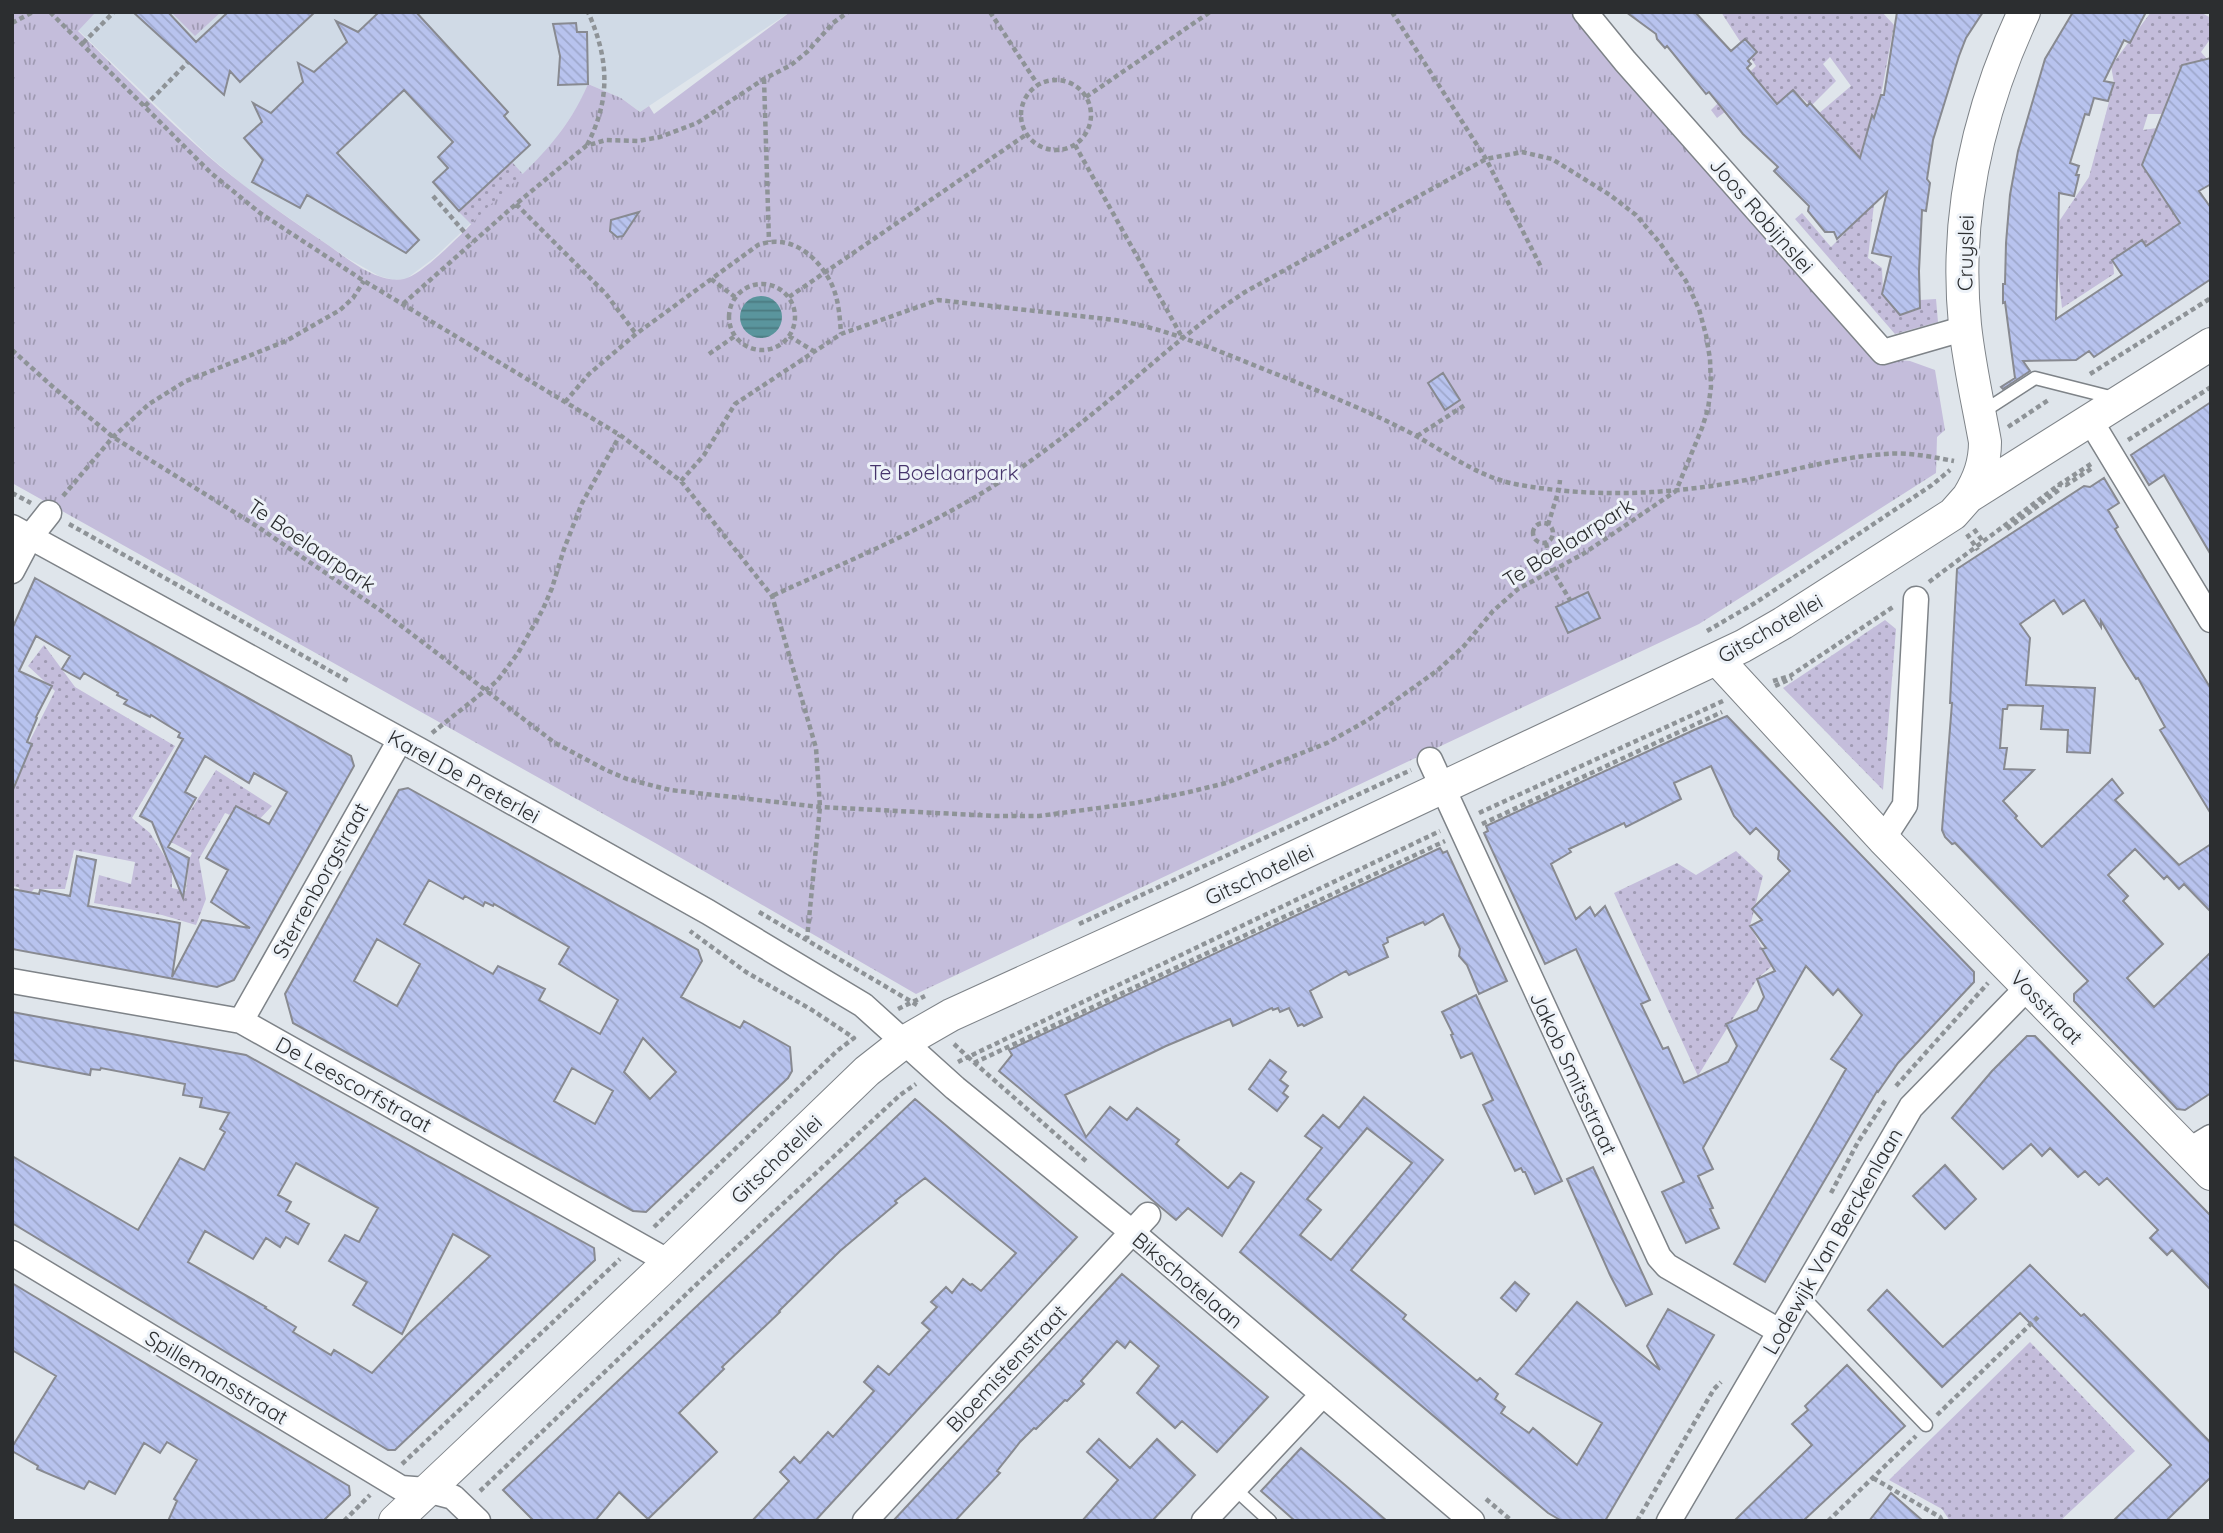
<svg xmlns="http://www.w3.org/2000/svg" width="2223" height="1533" viewBox="0 0 2223 1533" font-family="Quicksand,sans-serif">
<style>
.built{fill:#d0dae6}
.grass{fill:url(#grass-dots)}
.park{fill:url(#park-tufts)}
.water{fill:url(#water-rules)}
.building{fill:url(#building-back-hatch);stroke:#888a91;stroke-width:2;fill-rule:evenodd}
.lines{fill:none;stroke-linecap:round;stroke-linejoin:round}
.service-casing{stroke:#7e8388;stroke-width:15}
.minor-casing{stroke:#7e8388;stroke-width:27}
.tertiary-casing{stroke:#7e8388;stroke-width:34}
.path{stroke:#8e9397;stroke-width:4.5;stroke-dasharray:5 3.5;stroke-linecap:butt}
.service{stroke:#fff;stroke-width:12}
.minor{stroke:#fff;stroke-width:24}
.tertiary{stroke:#fff;stroke-width:32}
.labels{text-anchor:middle;dominant-baseline:central;stroke-width:6;stroke-linejoin:round;paint-order:stroke}
.street-label{font-size:21px;fill:#2c2e30;stroke:#edf2f8}
.park-label{font-size:21px;fill:#46346b;stroke:#edf2f8}
</style>
<defs>
<pattern id="grass-dots" width="8" height="8" patternUnits="userSpaceOnUse" patternTransform="scale(1.75)"><rect width="8" height="8" fill="#c4bddb"/><path d="M2 2h.1M6 6h.1" fill="none" stroke="#9f9ab2" stroke-width="1.8" stroke-linecap="round"/></pattern>
<pattern id="park-tufts" width="24" height="20" patternUnits="userSpaceOnUse" patternTransform="scale(1.75)"><rect width="24" height="20" fill="#c4bddb"/><path d="M3 7l-1-3M5 7V3M7 7l1-3M15 17l-1-3M17 17v-4M19 17l1-3" fill="none" stroke="#9f9ab2"/></pattern>
<pattern id="water-rules" width="6" height="5" patternUnits="userSpaceOnUse" patternTransform="scale(1.75)"><rect width="6" height="5" fill="#5a959d"/><path d="M0 2.5h6" fill="none" stroke="#4b7a80"/></pattern>
<pattern id="building-back-hatch" width="6" height="6" patternUnits="userSpaceOnUse" patternTransform="scale(1.75)"><rect width="6" height="6" fill="#b8c3ee"/><path d="M-1 5l2 2M0 0l6 6M5-1l2 2" fill="none" stroke="#9ea8cc"/></pattern>
</defs>
<rect width="100%" height="100%" fill="#dfe5eb"/>
<!-- built -->
<path class="built" d="M96,12h694l-150,100 -19,-14 -33,-14 -9,21 -31,45 -114,108 -28,21 -12,1 -15,-4 -32,-18 -97,-67 -40,-34 -132,-127z"/>
<!-- grass -->
<path class="grass" d="M1721,12h161l12,13 -13,70 -17,51 10,58 -6,54 14,10 1,26 17,21 20,-6v-9l16,-1 2,23 -43,12 -100,-115 7,-6 29,34 43,-43 -56,-90 33,-28 -21,-29 -7,7 13,17 -25,25 -18,-16 -16,14 -17,-19 -43,33 -6,-8 45,-44z
M2151,12h49l11,6v20l-10,14 6,7 -25,6 -20,49h-14l-5,16 14,-2 -15,38 38,57 -20,14 1,29 -19,-25 -29,19 1,14 -52,34 -4,-36v-49l31,-46 25,-94 -3,-17z
M512,162l16,18 -52,49 -17,-17z
M1885,620l11,9 -13,161 -100,-102z
M44,645l31,42 100,59 -43,72 18,15 22,35v20l14,3 3,-31 3,-7 -21,-11 45,-72 56,36 -17,18 -30,-11 -26,46 7,40 -10,26 -34,-10 -68,-12 5,-28 32,9 4,-22 -61,-12 -9,39h-31l-7,8 -9,-10 -6,-1v-110l43,-85 -27,-25z
M1736,851l27,25 -13,50 22,40 -15,13 -59,97 -84,-183 63,-30 19,12z
M2030,1342l105,109 -75,70h-110l-8,-12 -53,-29z"/>
<!-- park -->
<path class="park" d="M12,12h84l-18,19c43,42 85,85 130,125 38,33 79,61 120,89 20,14 49,39 76,34 21,-5 67,-55 84,-72 42,-40 77,-69 100,-123l33,14 19,14 9,-6 5,8 136,-102h784l118,141 179,205 39,3 25,9 10,60 -8,7 -1,36 -237,151 -783,370 -259,-150 -645,-361z
M171,12h50l-26,24z"/>
<!-- water -->
<path class="water" d="M740 317a21 21 0 1 1 42 0a21 21 0 1 1-42 0Z"/>
<!-- building -->
<path class="building" d="M133,12h35l28,30 32,-30h87l-75,70 -10,-11 -6,24z
M379,12h37l92,100 -4,4 26,29 -71,66 -26,-29 15,-14 -10,-11 15,-15 -49,-52 -67,63 82,87 -13,13 -99,-58 -7,13 -48,-26 11,-22 -19,-22 18,-16 -9,-19 18,10 32,-31 -5,-19 16,9 33,-30 -11,-21 22,11z
M1626,12h69l36,39 14,-12 12,13 -9,9 3,3 -4,4 30,36 16,-14 14,16 3,-3 50,55 12,-43 2,3 7,-23h3l13,-83h86l-17,26 -7,18 -26,84 -6,39 3,4 -4,28 -4,-1 -3,61 1,37 -20,7 -18,-21 9,-37 -19,-4 15,-61 -50,47 -3,-7h-9l-17,-21 1,-5 -35,-35 4,-4 -35,-33 -34,-42 -3,2 -39,-48 -2,2 -8,-9 -1,-5z
M2073,12h73l-16,31 -6,-3 -20,41 10,2 -6,18 -14,-3 -5,17 -4,-1 -15,49 9,3 -3,9h3l-5,21 -15,-3 -3,126 66,-44 -10,-15 30,-20 4,6 34,-23 -38,-58 40,-100 29,-7v126l-12,7 12,17v71l-117,78 -5,-6 -13,9 -53,1 7,10 -27,18 -2,-2 14,-9 -10,-76 -2,1v-19h2l1,-41 4,-48 8,-44 27,-92z
M576,23l1,9h10l1,52 -30,1 2,-29 -7,-32z
M639,212l-16,24 -6,1 -7,-6 1,-11z
M1443,373l17,27 -15,10 -17,-27z
M2211,402v153l-47,-80 -15,10 -18,-30z
M2104,478l15,25 -11,7 10,17 -3,2 96,160v125l-51,-84 5,-3 -27,-49 -2,1 -12,-19 -23,-39v6l-17,-27 -21,14 -9,-14 -34,24 10,14 -4,47 69,3 -5,65 -23,-1 1,-22 -27,-1 2,-23 -35,-1 -1,4h-4l-3,39h7l-3,21 30,1 -31,31 14,15 -2,2 27,29 70,-68 11,14 -8,7 64,65 32,-21v68l-27,-28 -5,5 -12,-13 -3,3 -29,-30 -27,26 20,21 -5,5 40,43 -36,34 27,29 57,-55v141l-26,17 -8,-1 -103,-108v-7l14,-13 -133,-138 -3,1 -7,-7 -3,-7 10,-127h-2l7,-134 127,-83 6,1z
M35,578l316,178 3,10 -120,214 -17,7 -205,-38v-60l27,5 1,-4 30,6 7,-40 19,4 -8,46 92,17 -8,54 30,-57 48,8 -39,-26 17,-32 -22,-12 30,-52 33,18 18,-32 -33,-19 -5,10 -44,-27 -20,36 11,6 -28,49 21,11 -6,40 -31,-76 -12,-6 43,-77 -5,-2 2,-4 -29,-18 -1,2 -26,-13 3,-4 -10,-5 1,-2 -34,-20 -4,6 -18,-10 8,-13 -34,-20 -17,35 33,15 -16,31 1,1 -10,24 5,2 -20,48v-163z
M1588,592l12,26 -32,15 -12,-26z
M1727,716l247,256v10l-76,81 -20,29 -1,-1 -112,191 -31,-18 112,-195 -15,-10 31,-44 -24,-26 -5,6 -27,-29 -103,182 10,21 -15,7 15,32 -3,1 9,19 -33,15 -24,-51 22,-10 -108,-233 -31,15 -61,-131 4,-2 -2,-5 208,-96zM1711,766l23,50 16,18 6,-6 23,23 -1,8 12,12 -38,38 10,11 -12,6 16,22 -4,1 13,22 -18,8 7,18 -7,13 -31,14 11,22 -9,16 -44,21 -16,-36 -5,2 -22,-45 9,-4 -45,-94 -10,10 -5,-9 -14,12 -25,-55 20,-12 -2,-3 55,-26 2,4 55,-28 -7,-16z
M408,788l290,162 4,11 -21,36 59,31 4,-7 46,26 2,24 -4,7 -142,134 -13,-1 -340,-188 -8,-29 114,-204zM429,880l34,19 2,-3 18,10 2,-4 8,4 1,-2 75,43 -10,17 59,36 -18,34 -61,-34 6,-11 -47,-23 -5,8 -89,-50zM377,939l43,25 -23,42 -43,-25zM643,1038l33,34 -26,27 -26,-27zM572,1068l41,23 -18,33 -41,-23z
M1440,848l3,5 4,-2 60,130 -28,13 -12,-29 -8,-9 1,-7 -17,-35 -18,11 -2,-3 -36,16 1,4 -5,3 5,12 -39,18 -3,-4 -36,20 12,26 -18,9 -2,-2 -4,2 -9,-18 -9,4 -2,-4 -5,2 -1,-2 -39,18 -3,-7 -64,27 -101,49 21,42 24,-30 17,13 10,-12 42,32 -3,4 52,44 13,-15 13,9 -32,54 -34,-28 -12,12 -177,-149 13,-16 -3,-5z
M1476,995l86,186 -27,13 -10,-22h-2l-2,-4 -6,3 -32,-66 10,-5 -21,-47 -11,5 -10,-23 2,-1 -11,-22z
M12,1012l234,43 348,193 1,12 -200,190h-7l-376,-227v-67l126,74 42,-72 24,12 21,-38 -5,-3 9,-16 -29,-6 2,-9 -19,-3 2,-11 -84,-16 -1,2 -9,-1 -1,6 -78,-15zM296,1163l82,45 -19,34 -14,-7 -16,26 38,21 -14,23 49,29 51,-100 37,22 -84,80 -34,37 -38,-23 -3,5 -38,-23 3,-5 -31,-19 1,-1 -78,-45 17,-31 48,28 13,-21 14,9 6,-10 12,7 11,-20 -23,-13 5,-9 -13,-7z
M2027,1036h8l176,180v74l-39,-40 -5,5 -17,-17 8,-8 -51,-52 -8,7 -14,-14 -7,6 -28,-29 -8,8 -11,-12 -28,25 -51,-51 40,-47z
M1270,1060l16,12 -6,8 8,6 -5,7 5,4 -11,14 -28,-22z
M1364,1097l79,63 -92,110 55,45 -3,4 38,32 36,30 3,-3 18,16 -3,5 10,8 -4,6 28,20 4,-5 44,37 25,-42 -86,-49 61,-72 83,68 -13,-24 21,-37 46,26 -109,186h-43l-14,-8 -308,-261 82,-104 -17,-12 18,-21 16,13zM1367,1128l45,35 -81,97 -31,-25 21,-25 -14,-11z
M915,1099l162,138 -262,284h-63l37,-40 -9,-9 14,-15 6,6 28,-31 5,5 41,-46 -10,-9 14,-16 11,9 41,-45 -8,-7 15,-16 -6,-5 15,-15 6,6 11,-14 7,6 2,-1 9,7 35,-38 -91,-75 -30,23 2,2 -57,48 -61,60 1,1 -58,55 2,2 -45,44 38,39 -69,67 -29,-27 -24,29h-61l-31,-31z
M1945,1165l31,34 -31,30 -32,-33z
M1593,1167l59,127 -26,12 -16,-31 -43,-96z
M2030,1265l51,51 3,-2 127,129v34l-45,44h-53l58,-56 -151,-152 -78,74 -74,-77 19,-20 56,57z
M1122,1274l146,123 -51,55 -35,-31 -7,7 -38,-35 22,-27 -29,-25 -5,7 -8,-7 -36,40 3,3 -17,17 -2,-1 -29,29 -2,-1 -14,14 -23,29 3,2 -45,48h-62z
M1515,1282l14,12 -13,17 -15,-13z
M12,1283l337,203 1,9 -27,26h-155l9,-20 -3,-2 23,-39 -30,-18 -7,11 -16,-10 -29,51 -26,-13 -5,8 -47,-20 1,-3 -26,-15v-4l44,-71 -44,-26z
M1847,1365l58,61 -102,95h-69l78,-76 -20,-21 16,-14 -3,-4z
M1099,1439l31,29 27,-29 38,36 -43,46h-70l36,-41 -31,-28z
M1301,1448l44,37 42,36h-92l-34,-30z
M1891,1493l32,28h-54z"/>
<g class="lines">
<!-- service casing -->
<g class="service-casing">
<path id="service" d="M1981,413l54,-35 79,20
M1800,1294l126,131
M1235,1489l35,32"/>
</g>
<!-- minor casing -->
<g class="minor-casing">
<path id="minor" d="M1585,12l40,49 258,291 83,-24
M2090,420l121,200
M12,527l409,224 287,161 155,93 92,83 177,144 340,289
M12,571l18,-34 19,-24
M1430,760l229,497 8,9 112,65
M1883,839l22,-34 11,-206
M12,981l229,40 428,241
M241,1021l159,-281
M2188,1151l23,-14
M12,1253l389,235 25,2 27,7 25,24
M865,1521l283,-306
M1204,1521l119,-127
M1669,1521l242,-414 117,-120"/>
</g>
<!-- tertiary casing -->
<g class="tertiary-casing">
<path id="tertiary" d="M1968,497c11,-18 17,-34 17,-55 -7,-39 -16,-78 -20,-117 -11,-109 13,-214 59,-313
M1717,659l166,180 328,335
M395,1521l274,-259 198,-191 37,-29 47,-27 246,-112 546,-257 40,-23 170,-109 15,-17 243,-153"/>
</g>
<!-- path -->
<path class="path" d="M50,12l161,161 49,40 104,68 256,154 61,46 91,115 44,152 4,59 -13,132
M990,12l48,73
M1392,12l94,147 55,108
M12,23l21,-11
M83,43l31,-31
M764,79l5,163
M1021 115a35 35 0 1 1 70 0a35 35 0 1 1-70 0Z
M1086,97l124,-85
M145,106l43,-44
M587,145c24,-46 22,-86 1,-133
M1075,145l107,192
M433,196l40,46
M516,204l90,90 30,40
M711,279l24,18
M729 317a33 33 0 1 1 66 0a33 33 0 1 1-66 0Z
M789,297l238,-163
M403,304l113,-100 70,-58 20,-6 32,1 22,-4 37,-14 67,-44 27,-14 16,-13 26,-29 15,-11
M789,336l26,16
M12,350l41,37 60,50 142,88 128,87 172,131 51,27 21,9 43,11 150,17 175,9h44l97,-13 49,-10 41,-10 101,-40 41,-23 70,-50 26,-24 29,-35 25,-22 65,-35 93,-63 26,-63 6,-19 3,-22 -1,-28 -4,-24 -7,-26 -13,-28 -26,-38 -24,-28 -26,-20 -58,-36 -30,-7 -36,7 -241,133c-38,25 -71,53 -105,82 -38,33 -77,64 -118,93 -77,54 -165,90 -250,129
M709,354l26,-18
M2090,374l121,-76
M565,402l24,-28 47,-40 122,-89c6,-2 14,-4 21,-3 25,1 47,26 55,48 5,14 6,29 7,44
M2008,427l42,-28
M1417,436l48,-31
M2128,440l83,-53
M681,481l23,-26 31,-51 106,-70 97,-34 177,20c53,9 101,30 151,50 45,18 91,36 135,58 37,18 73,48 114,56 74,14 152,11 226,-3 48,-9 96,-24 145,-27 22,-2 47,3 68,7
M12,493l19,10
M63,496l50,-59 36,-33 37,-23 100,-40 54,-31 13,-12 11,-17
M1533 533a10 10 0 1 1 20 0a10 10 0 1 1-20 0Z
M69,524l279,157
M1548,525l11,-36 1,-9
M1974,529l10,14
M2007,529l52,-39 1,-6 6,1 28,-18
M1967,534l11,16
M1546,543l6,27 18,30
M1929,582l131,-98 31,-20
M1707,631l48,-28 177,-118 18,-15
M1773,681l17,-5 103,-69
M1775,686l17,-8
M432,733l65,-52 21,-28 25,-44 9,-21 12,-39 18,-46 38,-68
M1479,813l244,-112
M1482,824l240,-112
M759,912l158,93
M1079,924l332,-154
M898,1009l27,-13
M954,1044l14,13 -10,5
M974,1063l471,-222
M1896,1086l92,-103
M1086,1161l-118,-104 472,-226
M1831,1193l27,-51 29,-44
M654,1227l183,-176 17,-13 -42,-28 -66,-38 -56,-41
M1937,1415l101,-98
M402,1464l218,-205
M1873,1478l67,39 2,4
M480,1491l221,-211 199,-185 16,-11
M1486,1499l26,22
M344,1521l26,-26
M1637,1521l77,-132 7,-7
M1828,1521l88,-85"/>
<!-- service -->
<use href="#service" class="service"/>
<!-- minor -->
<use href="#minor" class="minor"/>
<!-- tertiary -->
<use href="#tertiary" class="tertiary"/>
</g>
<g class="labels">
<!-- street labels -->
<g class="street-label">
<text transform="translate(1762 215) rotate(49)">Joos Robijnslei</text>
<text transform="translate(1965 253) rotate(-89)">Cruyslei</text>
<text transform="translate(1568 542) rotate(-32)">Te Boelaarpark</text>
<text transform="translate(312 545) rotate(34)">Te Boelaarpark</text>
<text transform="translate(1770 628) rotate(-30)">Gitschotellei</text>
<text transform="translate(464 776) rotate(29)">Karel De Preterlei</text>
<text transform="translate(1259 874) rotate(-25)">Gitschotellei</text>
<text transform="translate(320 880) rotate(-61)">Sterrenborgstraat</text>
<text transform="translate(2047 1007) rotate(46)">Vosstraat</text>
<text transform="translate(1574 1073) rotate(65)">Jakob Smitsstraat</text>
<text transform="translate(354 1084) rotate(29)">De Leescorfstraat</text>
<text transform="translate(776 1159) rotate(-44)">Gitschotellei</text>
<text transform="translate(1832 1241) rotate(-60)">Lodewijk Van Berckenlaan</text>
<text transform="translate(1188 1280) rotate(40)">Bikschotelaan</text>
<text transform="translate(1006 1368) rotate(-47)">Bloemistenstraat</text>
<text transform="translate(217 1377) rotate(31)">Spillemansstraat</text>
</g>
<!-- park labels -->
<g class="park-label">
<text x="944" y="472">Te Boelaarpark</text>
</g>
</g>
<!-- border -->
<rect width="2223" height="1533" fill="none" stroke="#2c2e30" stroke-width="28"/>
</svg>
